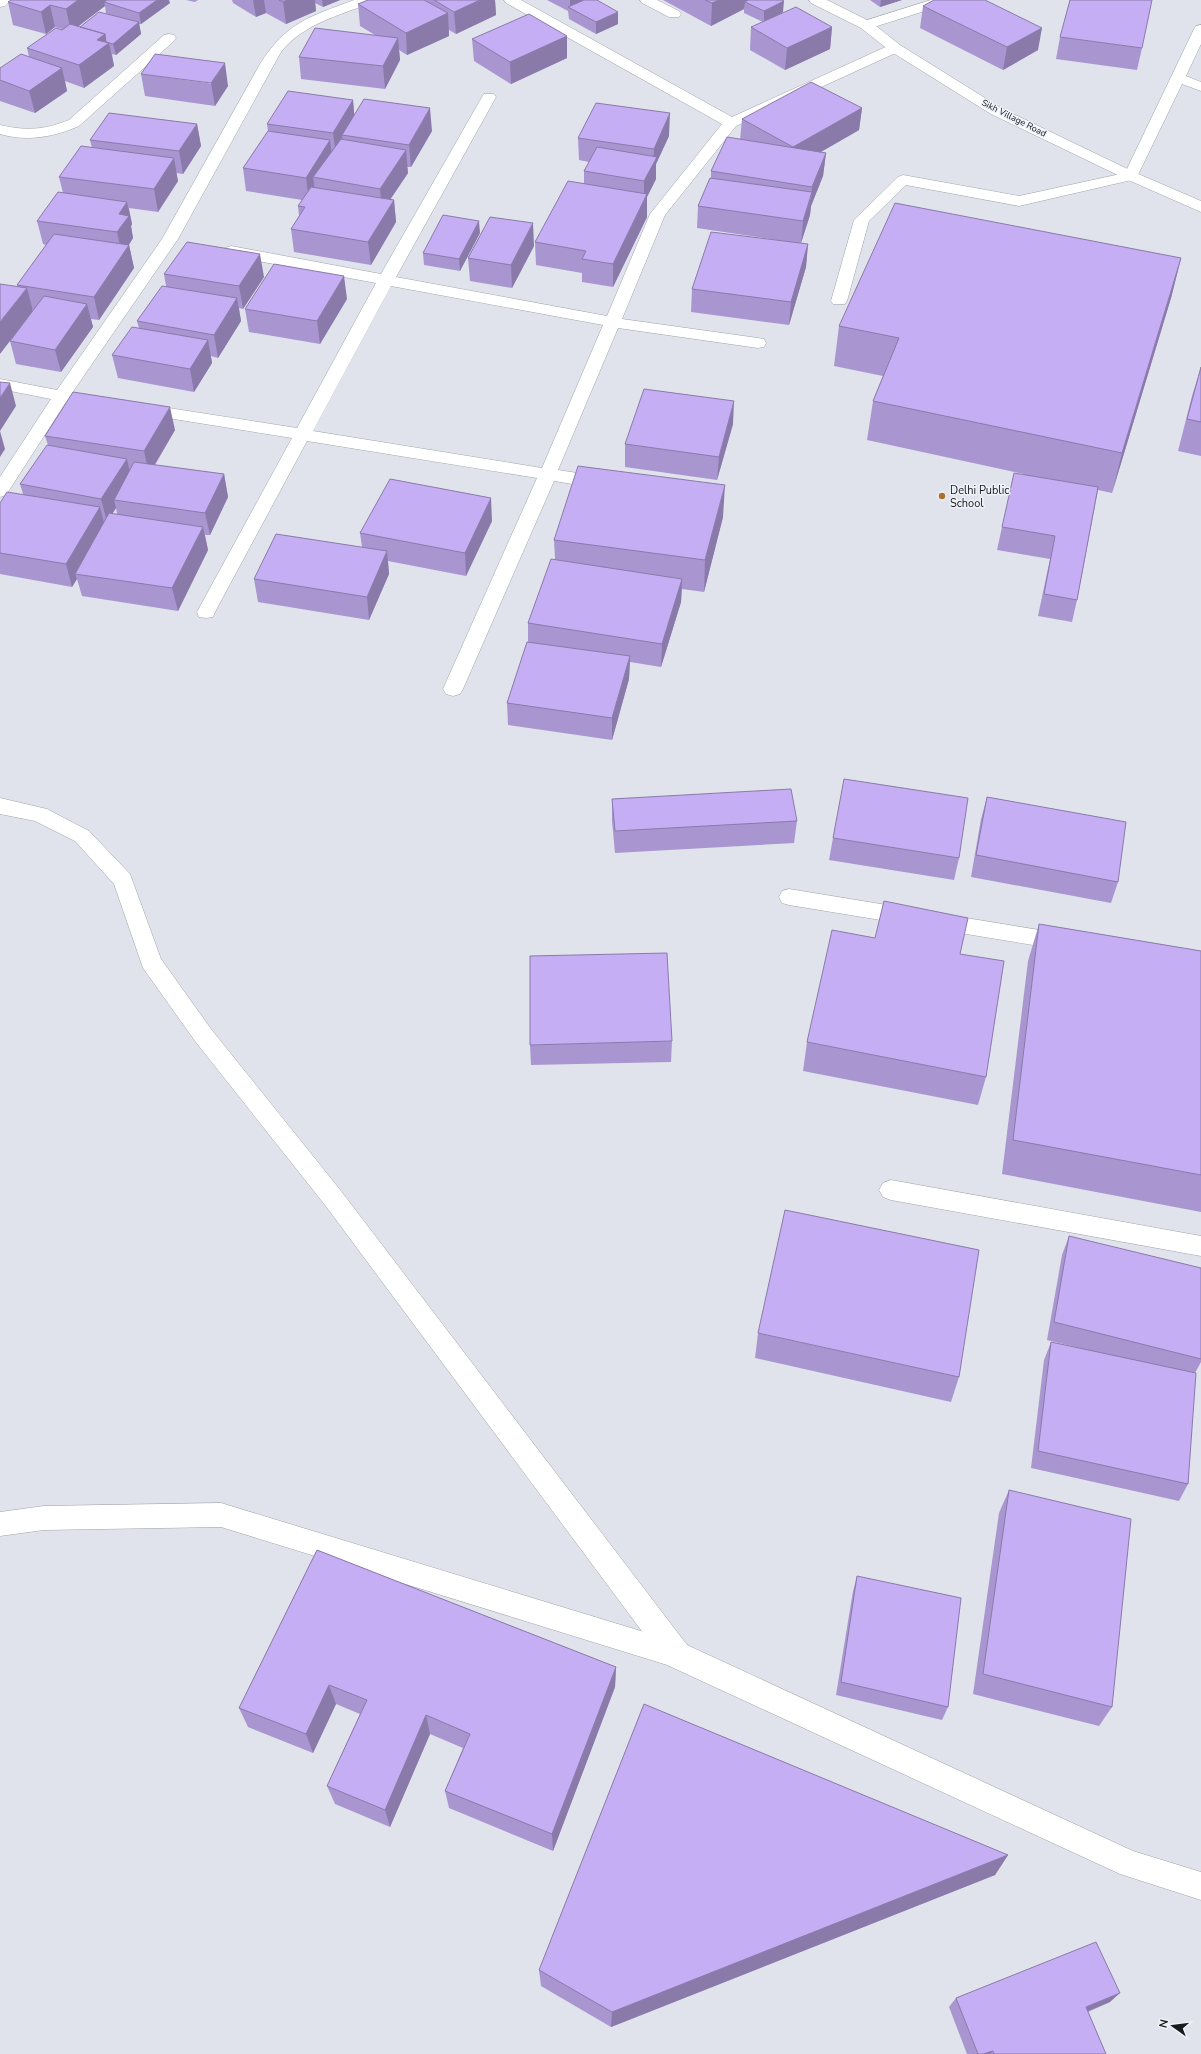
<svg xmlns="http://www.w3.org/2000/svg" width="1201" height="2054" viewBox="0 0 1201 2054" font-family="'Nunito Sans',sans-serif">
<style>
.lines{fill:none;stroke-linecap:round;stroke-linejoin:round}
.service-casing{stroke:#a0a3aa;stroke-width:1}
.minor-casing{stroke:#a0a3aa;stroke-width:1}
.secondary-casing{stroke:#a0a3aa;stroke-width:1}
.service{fill:#fff;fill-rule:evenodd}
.minor{fill:#fff;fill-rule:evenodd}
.secondary{fill:#fff;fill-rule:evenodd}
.wall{fill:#a996d1;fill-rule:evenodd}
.shaded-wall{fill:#8a7aaa}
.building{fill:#c5aef3;stroke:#8a7aaa}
.poi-dot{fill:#aa7130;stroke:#edf1f8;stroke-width:1.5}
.labels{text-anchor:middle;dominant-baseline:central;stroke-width:3;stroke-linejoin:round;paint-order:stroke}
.far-street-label{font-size:9px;fill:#191a1c;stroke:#edf1f8}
.poi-label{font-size:11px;fill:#191a1c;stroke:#edf1f8;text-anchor:start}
</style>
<rect width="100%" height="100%" fill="#e0e3eb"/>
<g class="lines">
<!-- service casing -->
<g class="service-casing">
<path id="service" d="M0,798l47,11 42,22 41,43 31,85 50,70 130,162 4,7 -4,7 -8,3 -8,-3 -130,-164 -52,-73 -29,-84 -39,-43 -40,-20 -35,-7z
M221,1503l456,139 10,3 4,10 -4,10 -10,3 -456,-141 -177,3 -44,6v-24l44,-6z"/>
</g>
<!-- minor casing -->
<g class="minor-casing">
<path id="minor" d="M0,0h11l-6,6 -5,1z
M354,0h19l-2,3c-31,12 -68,21 -90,49l-103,187 -106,154 33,6 2,4 -2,4 -6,1 -33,-6 -60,93 -6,2v-20l51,-78 -51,-10v-10l57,11 105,-151 98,-175c27,-42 49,-47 94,-64z
M504,0h17l211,117 158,-72h10l2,3 -2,3 -164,75 -71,89 -43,104 136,19 6,1 2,4 -2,4 -6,1 -140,-20 -60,142 45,7 6,2 3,4 -3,4 -6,2 -49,-8 -91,208 -3,5 -7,2 -7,-2 -3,-5 94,-211 -230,-37 -92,171 -2,5 -7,1 -7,-1 -2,-5 95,-174 -149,-24 -6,-1 -3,-4 3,-4 6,-1 154,24 79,-145 -145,-27 -6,-2 -2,-3 2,-3 6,-2 150,28 101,-177 2,-3h10l2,3 -100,180 211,39 43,-102 72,-90 -216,-121zM391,286l212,39 -61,143 -229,-37z
M640,0h17l22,11 2,3 -2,3h-10l-27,-14z
M931,0h21l-2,3 -79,25h-10l-2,-3 2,-3z
M1201,25v19l-15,32 15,6v9l-19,-7 -46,95 -117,27 -113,-21 -37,36 -22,80 -2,3h-12l-2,-3 23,-81 44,-43 5,-2 116,21 106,-23 69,-144 2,-3z
M169,34l5,1 2,3 -2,3 -95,85c-25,11 -52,16 -79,8v-9c25,6 45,5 69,-5l95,-85z
M789,889l275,45 8,2 3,6 -3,6 -8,2 -275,-45 -7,-2 -3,-6 3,-6z
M891,1180l310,56v20l-310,-56 -8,-3 -4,-7 4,-7z
M333,1188l8,3 346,454 446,206 68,21v28l-81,-26 -453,-209 -342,-460 -4,-7 4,-7z"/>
</g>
<!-- secondary casing -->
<g class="secondary-casing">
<path id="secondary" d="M809,0h18l44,22 29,23 101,63 135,65 65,28v11l-75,-33 -135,-65 -101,-63 -29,-23 -50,-25z"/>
</g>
<!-- service -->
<use href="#service" class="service"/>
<!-- minor -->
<use href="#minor" class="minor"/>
<!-- secondary -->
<use href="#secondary" class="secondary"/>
</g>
<!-- wall -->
<path class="wall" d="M11,0l159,3 -29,21h-2l2,10 -25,21 -4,-1 2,12 -30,22 -19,-7 2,10 -32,22 -35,-12v-33l29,-11 -2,-9 35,-19 -7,-2 -9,7 -33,-9 -5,-23zM105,6l1,8 8,2 -34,11 -2,-1z
M186,0h12l-3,2z
M232,0h108l-17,7 -8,-4 1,8 -30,13 -20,-11 -10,4 -23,-14z
M368,0h127l1,15 -40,19 -7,-4v6l-42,19 -8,-5 1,10 -15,29 -84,-10 -2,-22 76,-22 -15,-9 -2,-22z
M547,0h50l21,24 -22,10 -27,-15 -1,-8z
M663,0h119l1,12 -9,5 58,10 -2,22 -45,21 -35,-20 1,-23 12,-5 -19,-9v-4l-33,17z
M870,0h32l-22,7z
M923,6l115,44 -35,20 -83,-42z
M567,36v22l-56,26 -37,-23 -2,-22z
M1060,37l82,11 -5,22 -81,-11z
M141,74l87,12 -13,20 -70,-10z
M353,100l1,15 78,16 -21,36h-4l1,6 -18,26 4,1 2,22 -25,43 -77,-13 -3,-23 8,-13 -1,-10 4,-6 -56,-9 -3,-23 25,-37 -1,-7z
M862,108l-3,22 -38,22 5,1 -3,23 -12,30 -1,9 -9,28 7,1 -2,23 -17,58 -98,-13 1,-23 105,-46 -100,-15 1,-22 13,-28v-7l29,-31 2,-21z
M197,124l4,22 -18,28 -7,-1 2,8 -20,31 -29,-4 3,16 -1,2 2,12 -4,7 5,23 -35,52 -8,-1 2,8 -32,45 -45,-8 -6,-23 24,-31 -2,-1 1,2 -16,-26 29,-40 -3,-1 -6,-23 26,-28 -4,-16 33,-29 -2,-8z
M669,136l-13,28v15l-9,18v20l-34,70 -31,-5v-9l-46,-8 -1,-23 49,-58v-13l5,-9 -10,-2 -1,-22z
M480,233l-20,38 -36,-6 -1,-12z
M534,246l-22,42 -42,-7 -2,-23z
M1181,258l-10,40 -59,195 -14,-3 -21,110 -5,22 -34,-6 12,-57 -53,-9 5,-23 22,-53 -157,-34 6,-39 10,-25 -49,-10 5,-40z
M164,274l100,3 -21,32 -4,-1 2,13 -23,37 -7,-2 1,7 -18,29 -76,-14 -6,-23 27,-27 -2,-7 29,-35z
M347,299l-27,45 -71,-12 -4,-23z
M1201,367v89l-23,-5 14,-55z
M733,424l-16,56 -92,-13v-23z
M175,430l-20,35 69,9 4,23 -18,38h-5l3,15 -30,61 -96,-15 -5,-17 -5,8 -72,-13v-71l23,-9 -3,-10 28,-39 -3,-9zM116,508l1,6h-5z
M723,517l-19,75 -22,-3 -1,13 -20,65 -31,-5 -1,17 -17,61 -104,-15 -1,-22 21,-61v-19l27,-64 -1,-19z
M492,521l-26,55 -78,-15 1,13 -20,46 -111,-18 -4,-23 108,-32 -2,-14z
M987,797l131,85 -7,21 -140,-26 10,-58z
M612,799l185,22 -3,22 -179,10 -3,-32z
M833,838l126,20 -5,22 -125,-20z
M1039,924l162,27v261l-199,-38 26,-213z
M672,1041l-1,21 -140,3 -1,-20z
M807,1042l179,35 -8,28 -175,-34z
M1069,1236l132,123v3l-6,11 -7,111 -9,17 -148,-33 13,-108 7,-18 37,8 -41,-10 15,-85z
M758,1333l201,44 -8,25 -196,-44z
M1009,1490l103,217 -13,19 -126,-32 26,-181z
M317,1550l299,117 -1,20 -62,164 -104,-43 -4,-17 18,-43 -33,-14 -40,93 -55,-23 -8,-18 33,-72 -24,-10 -23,49 -65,-26 -9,-19z
M857,1576l91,131 -6,13 -106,-25 17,-104z
M1008,1855l-13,20 -384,152 -70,-41 -2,-16z
M956,1998l154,4 -22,10 18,42h-139l-18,-47z"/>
<!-- shaded-wall -->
<path class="shaded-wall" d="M78,0h34l-8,2 1,4 -34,26 -5,-23z
M157,0h12l1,3 -29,21 -2,-11z
M253,0h11l2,13 -10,4z
M288,0h27l1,11 -30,13 -3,-22z
M322,0h18l-17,7z
M480,0h15l1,15 -40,19 -2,-22z
M570,0h24l-24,8z
M719,0h38l-12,2 -1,7 -33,17 1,-23z
M881,0h21l-22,7z
M784,1l-1,11 -19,11v-12z
M50,5l5,22 -9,7 -5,-22z
M618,12v12l-22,10v-12z
M448,13l1,23 -42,19 -1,-22z
M139,22l2,12 -25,21 -3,-11z
M832,27l-2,22 -45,21 2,-22z
M1042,28l-4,22 -35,20 4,-23z
M105,34l2,11 2,-2 5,23 -30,22 -5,-23 18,-25z
M567,36v22l-56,26 -1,-22z
M398,38l2,22 -15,29 -2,-23z
M225,63l3,23 -13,20 -4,-23z
M62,68l5,23 -32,22 -6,-22z
M353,100l2,23 -13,12 1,9 -7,11 -3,-22z
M430,108l2,23 -21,36 -2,-22z
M862,108l-3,22 -68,39 2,-22z
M670,113l-1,23 -13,28v15l-9,18v20l-34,70v-23l31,-63v-20l9,-18 1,-14z
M197,124l4,22 -18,28 -4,-23z
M330,140l3,23 -20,14 2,14 -6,10 -3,-23z
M406,150l2,23 -26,39 -2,-23z
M826,153l-3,23 -12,30 -1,9 -9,28 2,-22 8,-23 1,-11z
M174,158l4,23 -20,31 -4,-23z
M394,200l2,22 -25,43 -3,-23z
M127,202l5,22 -1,2 2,12 -11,17 -5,-23 2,-18z
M479,221l1,12 -20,38 -1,-12z
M533,223l1,23 -22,42 -1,-23z
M808,244l-2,23 -17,58 2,-23z
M129,245l5,23 -35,52 -5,-23z
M260,254l4,23 -21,32 -4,-23z
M1181,258l-10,40 -59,195 10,-40z
M344,276l3,23 -27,45 -3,-23z
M27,288l6,23 -33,43v-32z
M237,298l4,23 -23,37 -4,-23z
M87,304l6,23 -32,45 -6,-22z
M208,340l4,23 -18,29 -4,-23z
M10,383l6,23 -16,25 5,18 -5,8v-59z
M734,401l-1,23 -16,56 2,-23z
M170,407l5,23 -26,44 -5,-23z
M127,459l5,23 -18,18 2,8 -9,14 -6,-23z
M224,474l4,23 -18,38 -5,-22z
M725,485l-2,32 -19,75 1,-32z
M491,498l1,23 -26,55 -1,-23z
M100,507l6,23 -31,44 2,5 -5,8 -6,-23z
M203,527l5,23 -30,61 -6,-23z
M387,551l2,23 -20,46 -2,-23z
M682,579l-1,23 -20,65 1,-23z
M630,656l-1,23 -17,61v-22z
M616,1667l-1,20 -62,164 -1,-17z
M329,1685l7,19 -23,49 -7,-19z
M426,1715l4,19 -40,93 -5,-17z
M1008,1855l-13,20 -384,152 1,-15z
M1120,1993l-10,9 -34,14 10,-9z
M993,2051l-3,3h-7z"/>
<!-- building -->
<path class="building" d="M11,0h67l-12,9 -16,-4 -9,7 -33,-10z
M107,0h50l-18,13 -35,-11z
M279,0h9l-5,2z
M368,0h56l24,13 -42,20 -48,-29z
M434,0h46l-26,12z
M584,0h13l21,12 -22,10 -28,-15z
M705,0h14l-7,3z
M748,0h34l2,1 -20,10 -19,-9z
M934,0h51l57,28 -35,19 -84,-41z
M1070,0h82l-10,48 -82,-11z
M796,7l36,20 -45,21 -36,-21z
M99,12l40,10 -26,22 -7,-2 -1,-8 -25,-7z
M529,14l38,22 -57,26 -38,-23z
M70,24l35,10 -8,6 12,3 -30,22 -52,-17 29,-20 6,2z
M315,28l83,10 -15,28 -84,-9z
M21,54l41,14 -33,23 -29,-11v-12z
M155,54l70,9 -14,20 -70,-9z
M811,82l51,26 -69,39 -51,-28z
M288,91l65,9 -20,33 -66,-9z
M364,99l66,9 -21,37 -67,-10z
M596,103l74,10 -16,36 -76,-11z
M109,113l88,11 -18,27 -89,-11z
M268,131l62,9 -24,38 -63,-10z
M727,137l99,16 -14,34 -101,-16z
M341,139l65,11 -26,39 -67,-12z
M81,146l93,12 -20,31 -95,-12z
M597,147l60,10 -13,24 -60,-10z
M710,178l102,14 -9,29 -105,-15z
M568,181l79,13 -34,70 -31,-5 4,-8 -51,-9z
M311,187l83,13 -26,42 -77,-13 14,-22 -7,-1z
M58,192l69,10 -8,12 10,2 -12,16 -80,-11z
M895,203l286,55 -59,195 -249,-52 26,-63 -60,-12z
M443,215l36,6 -20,38 -36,-6z
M490,217l43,6 -22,42 -43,-7z
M711,232l97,12 -17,58 -99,-13z
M54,234l75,11 -35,52 -77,-12z
M187,242l73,12 -21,32 -75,-12z
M274,264l70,12 -27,45 -72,-12z
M0,284l27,4 -27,34z
M162,286l75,12 -23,37 -77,-14z
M44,296l43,8 -32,46 -45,-9z
M132,327l76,13 -18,29 -78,-14z
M1201,367v55l-14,-3z
M0,382l10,1 -10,15z
M644,389l90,12 -15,56 -94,-13z
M73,392l97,15 -26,44 -99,-15z
M47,445l80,14 -26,40 -81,-15z
M134,462l90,12 -19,39 -91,-13z
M578,466l147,19 -20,75 -151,-20z
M1014,473l84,14 -21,113 -33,-6 11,-58 -53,-9z
M390,479l101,19 -26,55 -105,-20z
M7,492l93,15 -34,57 -66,-11v-50z
M109,513l94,14 -31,61 -97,-14z
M276,534l111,17 -20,46 -113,-18z
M551,559l131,20 -20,65 -134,-21z
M527,642l103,14 -18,62 -105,-15z
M844,779l124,19 -9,60 -126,-20z
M791,789l6,32 -182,10 -3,-32z
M987,797l139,25 -8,60 -142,-27z
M884,901l84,17 -8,36 44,7 -18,116 -179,-35 25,-112 43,8z
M1039,924l162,27v224l-188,-35z
M667,953l5,88 -142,4v-89z
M785,1210l194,40 -20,127 -201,-44z
M1069,1236l132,32v91l-147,-37z
M1051,1342l145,31 -8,111 -150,-33z
M1009,1490l122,29 -19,188 -129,-33z
M317,1550l299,117 -64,167 -107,-43 25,-57 -44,-19 -41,95 -58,-24 40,-86 -38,-15 -23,49 -67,-26z
M857,1576l104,22 -13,109 -107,-25z
M644,1704l364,151 -396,157 -73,-42z
M1096,1942l24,51 -34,14 20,47h-112l-1,-3 -10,3h-5l-22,-56z"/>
<!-- markers -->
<circle class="poi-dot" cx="942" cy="496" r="4"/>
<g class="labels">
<!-- far-street labels -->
<g class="far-street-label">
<text transform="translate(1014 118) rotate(27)">Sikh Village Road</text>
</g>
<!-- poi labels -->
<g class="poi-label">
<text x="950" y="490">Delhi Public<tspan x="950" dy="13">School</tspan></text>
</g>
</g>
<!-- north arrow -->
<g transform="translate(1173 2026) rotate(284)" stroke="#edf1f8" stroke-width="3" paint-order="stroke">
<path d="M0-3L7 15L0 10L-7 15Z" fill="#191a1c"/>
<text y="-6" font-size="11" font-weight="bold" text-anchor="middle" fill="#191a1c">N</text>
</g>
</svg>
